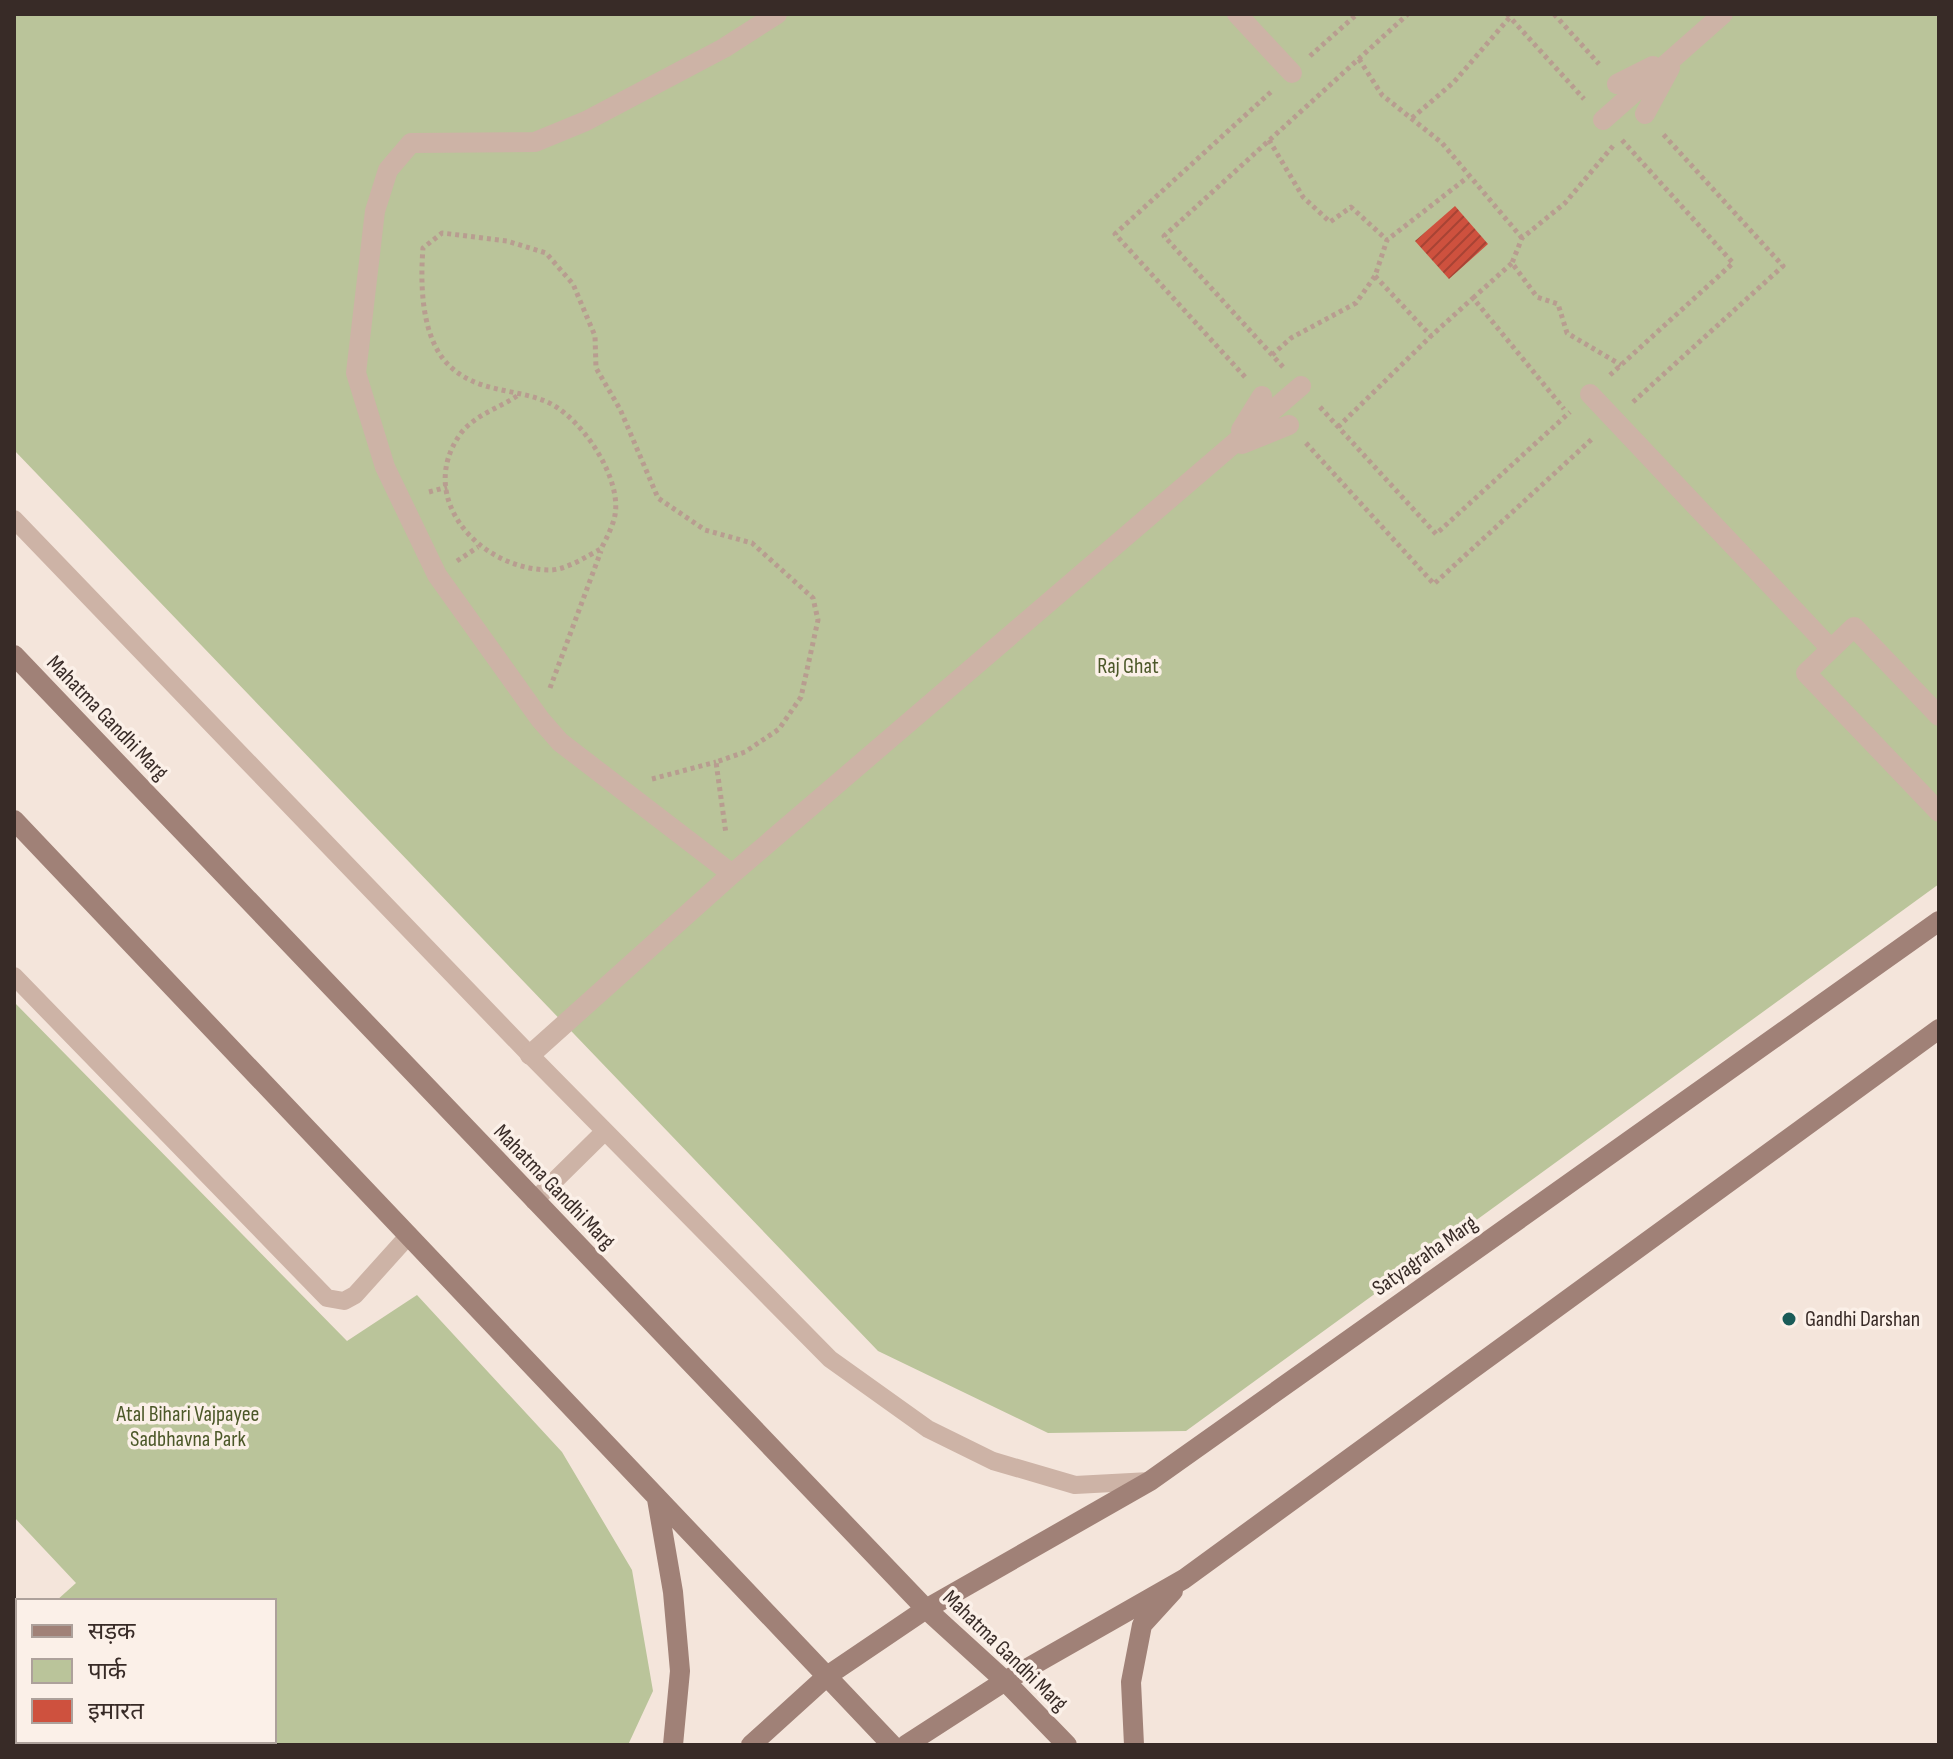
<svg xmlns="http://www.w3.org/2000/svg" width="1953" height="1759" viewBox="0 0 1953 1759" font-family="'Sofia Sans Condensed','Noto Sans Devanagari',sans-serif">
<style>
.green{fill:#bac49a}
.cemetery{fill:url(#cemetery-stones)}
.building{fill:url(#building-hatch)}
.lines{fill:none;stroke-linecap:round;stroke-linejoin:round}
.path{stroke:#b89d90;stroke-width:5;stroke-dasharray:4 4;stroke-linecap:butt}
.lane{stroke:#cdb3a6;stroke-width:18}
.street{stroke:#cdb3a6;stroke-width:20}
.secondary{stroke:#a08177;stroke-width:20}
.poi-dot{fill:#1a5c59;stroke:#fbf0e8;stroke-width:3}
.labels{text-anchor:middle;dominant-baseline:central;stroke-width:7;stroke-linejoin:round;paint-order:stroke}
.park-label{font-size:22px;fill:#4c5829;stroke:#fbf0e8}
.street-label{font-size:22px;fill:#382b27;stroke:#fbf0e8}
.poi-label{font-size:22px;fill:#382b27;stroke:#fbf0e8;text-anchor:start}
</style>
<defs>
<pattern id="cemetery-stones" width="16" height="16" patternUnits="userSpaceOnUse" patternTransform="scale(2)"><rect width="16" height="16" fill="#bac49a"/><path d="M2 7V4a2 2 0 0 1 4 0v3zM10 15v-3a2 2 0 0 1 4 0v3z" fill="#989f7e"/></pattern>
<pattern id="building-hatch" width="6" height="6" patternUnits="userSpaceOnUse" patternTransform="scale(2)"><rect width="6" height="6" fill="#ce513e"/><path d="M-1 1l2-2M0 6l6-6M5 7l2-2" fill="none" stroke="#a84334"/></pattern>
</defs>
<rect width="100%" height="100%" fill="#f4e5db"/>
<!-- green -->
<path class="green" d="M14,14h1925v870l-753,547 -138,2 -170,-82 -864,-901z
M14,1002l333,339 70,-46 145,157 70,118 21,121 -25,54h-392l-24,-4h62v-140h-218l20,-18 -62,-66z
M18,1635v74h-4v-70z"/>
<!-- cemetery -->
<path class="cemetery" d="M14,1709h4v32h194l24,4h-222z"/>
<!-- building -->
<path class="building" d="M1455,206l33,38 -39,35 -34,-38z"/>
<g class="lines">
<!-- path -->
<path class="path" d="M1507,14l77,85
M1554,14l45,50
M1310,56l47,-42
M1359,59l23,36 60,48 80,95
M1412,118l42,-36 56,-65
M1269,140l34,57 27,25 21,-15 36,33
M1613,146l-48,57 -43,35 -10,25 25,34 21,7 9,29 54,32
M1375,276l56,60 42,-38 91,111
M1473,298l39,-35
M1272,355l19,-17 65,-35 19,-27 12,-36 81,-63
M1283,367l-119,-131 244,-222
M1610,375l123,-112 -112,-124
M1245,377l-130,-143 158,-144
M517,396c-18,12 -42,19 -56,37 -47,65 19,137 89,137 16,0 37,-14 51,-21 5,-10 12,-23 14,-34 7,-38 -35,-100 -70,-114 -30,-12 -65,-9 -92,-32 -32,-26 -33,-84 -30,-121l19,-15 65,8 39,12 27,31 22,52 1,32 24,41 38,89 47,32 47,13 61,55 5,22 -17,77 -22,32 -34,23 -29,10 10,72
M1633,402l150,-136 -121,-133
M1320,407l116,127 134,-122
M1338,427l93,-91
M1306,443l128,141 159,-146
M429,492l18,-5
M457,561l21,-14
M550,688l51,-137
M652,779l64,-17"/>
<!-- lane -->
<path class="lane" d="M14,519l516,536 300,304 98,70 65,32 82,24 75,-4
M14,976l313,322 17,3 11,-6 54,-60
M534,1201l71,-70"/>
<!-- street -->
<path class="street" d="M1237,14l55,59
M1617,84l36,-18
M1645,114l25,-46
M1603,120l120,-106
M1590,394l241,255
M1241,430l21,-34
M1242,444l47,-19
M1939,716l-85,-89 -48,46 133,139
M732,874l-172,-132 -20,-23 -103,-144 -52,-108 -29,-94 19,-162 13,-41 23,-27 124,-1 51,-21 138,-73 53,-34
M530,1055l202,-181 569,-488"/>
<!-- secondary -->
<path class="secondary" d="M14,655l912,954 79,72 62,64
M14,820l878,925
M657,1499l16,93 7,79 -7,74
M751,1745l76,-69 99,-67 224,-128 789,-560
M906,1745l99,-64 179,-102 755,-550
M1134,1745l-3,-63 11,-57 31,-34"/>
</g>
<!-- markers -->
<circle class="poi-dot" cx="1789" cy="1319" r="8"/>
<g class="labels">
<!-- park labels -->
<g class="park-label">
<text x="1128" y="666">Raj Ghat</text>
<text x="188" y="1414">Atal Bihari Vajpayee<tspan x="188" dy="25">Sadbhavna Park</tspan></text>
</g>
<!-- street labels -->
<g class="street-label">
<text transform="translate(107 718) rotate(46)">Mahatma Gandhi Marg</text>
<text transform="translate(554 1187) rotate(46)">Mahatma Gandhi Marg</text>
<text transform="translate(1425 1256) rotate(-35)">Satyagraha Marg</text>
<text transform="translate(1005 1651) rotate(44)">Mahatma Gandhi Marg</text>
</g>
<!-- poi labels -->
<g class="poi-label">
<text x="1805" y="1319">Gandhi Darshan</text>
</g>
</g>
<!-- border -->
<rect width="1953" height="1759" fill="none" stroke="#382b27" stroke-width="32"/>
<!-- legend -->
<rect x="16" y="1599" width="260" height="144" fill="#fbf0e8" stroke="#ada19b" stroke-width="2"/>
<rect x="32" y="1625" width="40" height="12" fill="#a08177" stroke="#ada19b" stroke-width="2"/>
<text x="88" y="1639" font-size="24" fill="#382b27">सड़क</text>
<rect x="32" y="1659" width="40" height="24" fill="#bac49a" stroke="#ada19b" stroke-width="2"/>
<text x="88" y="1679" font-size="24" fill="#382b27">पार्क</text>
<rect x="32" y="1699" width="40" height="24" fill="#ce513e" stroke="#ada19b" stroke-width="2"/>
<text x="88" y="1719" font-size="24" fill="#382b27">इमारत</text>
</svg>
